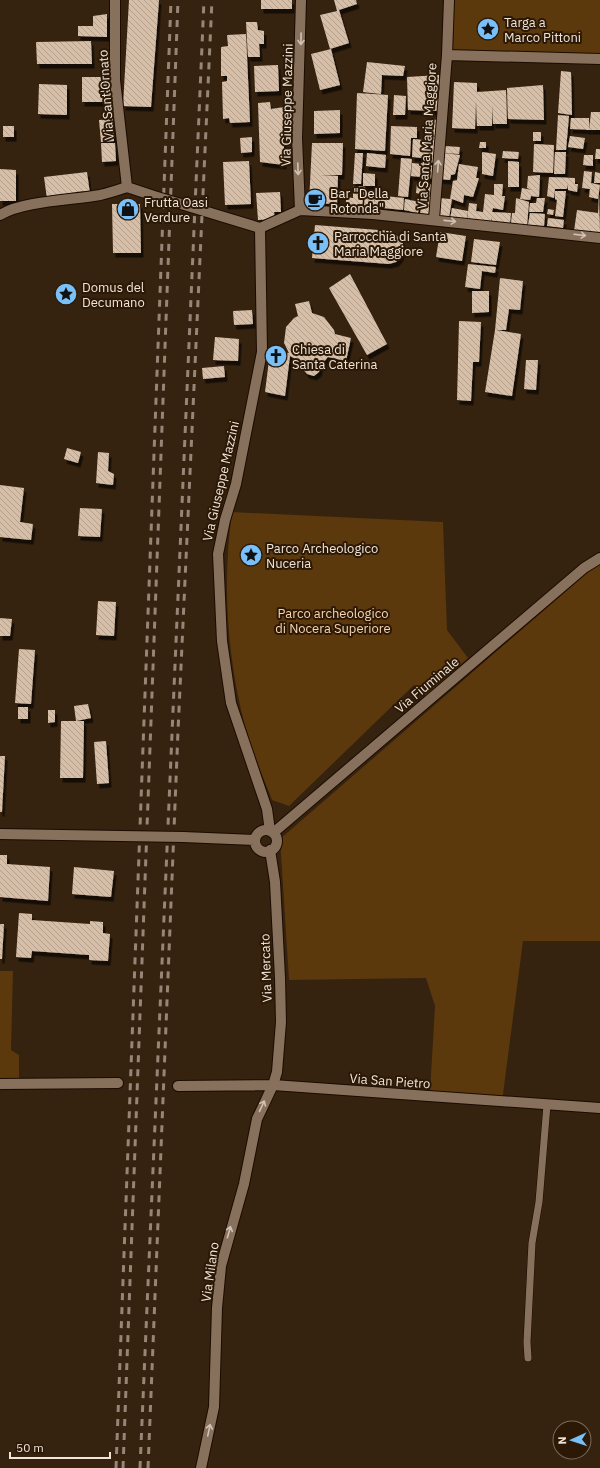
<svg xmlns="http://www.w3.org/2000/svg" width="600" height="1468" viewBox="0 0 600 1468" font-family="'IBM Plex Sans',sans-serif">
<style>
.green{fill:#5c380d}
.building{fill:url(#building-back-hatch);filter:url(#shadow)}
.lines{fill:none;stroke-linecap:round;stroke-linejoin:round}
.service-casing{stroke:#1c0b00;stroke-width:8}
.minor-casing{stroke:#1c0b00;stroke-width:12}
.service{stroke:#88715c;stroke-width:7}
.minor{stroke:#88715c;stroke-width:10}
.rail{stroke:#968677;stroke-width:3;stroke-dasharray:7 7;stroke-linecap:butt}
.minor-bridge-casing{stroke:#1c0b00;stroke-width:12;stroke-linecap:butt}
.minor-bridge{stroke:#88715c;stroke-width:10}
.oneway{stroke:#d2c2b4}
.labels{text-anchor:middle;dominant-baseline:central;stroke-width:4;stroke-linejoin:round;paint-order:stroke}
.poi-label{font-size:13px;fill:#f1e4d9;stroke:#2b1906;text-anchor:start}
.street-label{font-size:13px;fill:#f1e4d9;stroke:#2b1906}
.park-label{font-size:13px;fill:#f9d3af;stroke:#2b1906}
</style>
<defs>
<pattern id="building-back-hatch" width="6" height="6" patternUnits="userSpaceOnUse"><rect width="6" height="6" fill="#d7bea7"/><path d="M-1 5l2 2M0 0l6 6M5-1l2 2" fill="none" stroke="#b3a08e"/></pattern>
<filter id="shadow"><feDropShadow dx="2.5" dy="4.5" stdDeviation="0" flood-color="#0009"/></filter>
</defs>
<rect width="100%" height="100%" fill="#35220f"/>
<!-- green -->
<path class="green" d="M453,0h147v55l-147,-4z
M232,512l211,10 4,108 21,28 -42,38 -12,-11 -125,121 -17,-6c-9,-24 -21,-49 -27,-74 -18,-70 -23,-143 -13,-214z
M600,565v376h-77l-21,161 -72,-10 5,-86 -9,-28 -137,2 -9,-141 314,-272z
M0,971h13l-2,79 8,5v23l-5,4h-14z"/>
<!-- building -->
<path class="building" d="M129,0h30l-8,107 -28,-1z
M261,0h31v9h-31z
M334,0h22l1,4 -18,6 10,33 -19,6 -10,-34 17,-4z
M107,14v23l-29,-1v-10h15v-10z
M246,22h11l1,8 6,1v13h-5l1,13h-12z
M246,34l4,88 -20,1 -1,-5 -6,1 -1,-37 5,-1v-5h-6v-29l7,-1 -1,-11z
M91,41l1,23h-55l-1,-22z
M331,49l9,36 -20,5 -9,-36z
M367,62l38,4 -2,10 -21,-1 -1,19 -18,-2z
M278,65l1,26 -24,1 -1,-26z
M561,71l10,1 1,43 -14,-2z
M439,75v36l-31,-1 -1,-33z
M82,77h30l-1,25h-29z
M454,82l23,1v9l29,-2 1,34h-14l-1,-19v21h-15l-1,-25 -1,28 -23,-1z
M39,84l28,1v30l-29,-1z
M543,85l1,35 -36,-1 -1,-31z
M357,93l31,2 -3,56 -30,-2z
M394,95l12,1 -1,19h-12z
M270,102l1,7 13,-2v58l-24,-3 -2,-59z
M340,110v23l-26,1v-23z
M591,112h9v18l-30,-1 1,-11h18v12z
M558,115l11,1 -3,34h-10z
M113,119l1,22 -13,1 -2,-22z
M425,119l14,1 -2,16 -13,-2z
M3,126h11v11h-11z
M391,126l26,1v11h-6l-1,18 -20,-2z
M533,132h8v9h-8z
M424,136l14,1 -3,26 -13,-2v-3l-10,-1 1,-18 10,1z
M570,136l15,2 -2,11 -15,-2z
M252,137v15l-11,1 -1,-15z
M480,142h6v6h-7z
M101,143h14l1,18 -14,1z
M312,143h31l-1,32h-22l18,1 -1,28 -28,-1z
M534,144l20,1 -1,28 -20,-1z
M445,146l15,1 -1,7 -14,-1z
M596,149h4v10h-5z
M503,151l16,1 -1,7 -16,-1z
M482,152l14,2 -3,22 -11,-2z
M555,152h11l-1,22h-11z
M355,153h8l-2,31h-8z
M367,153l19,2 -1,13 -19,-2z
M443,153l17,2 -5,19 -4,1 -1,5 -11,-1z
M584,155h9v11l-10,-1z
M401,158l11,1 -4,38 -10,-1z
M249,161l2,43 -26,1 -2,-43z
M508,161l11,1v25h-11z
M412,163l10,1 -1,13 -10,-1z
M459,164l19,3 -2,11h3l-6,19 -9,-2 -1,8 -11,-4 -3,19 -12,-1 2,-19 11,1 3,-18 4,-1z
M425,165l11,1 -2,13 -11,-1z
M0,169l16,1v31h-16z
M584,171l8,1 -1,11 9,2 -2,14 -9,-2 1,-8 -8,-1z
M87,172l3,22 -43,5 -3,-22z
M595,172l5,1v10h-6z
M363,173l12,1v12h-12z
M540,175l-1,22 -8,-1 -1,4 -10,-1 2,-11 10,2 -5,-2 1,-12z
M549,177l26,1v6h3l-1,8 -9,-2v-6l-1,5h-12l-1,9 -7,-2z
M417,183l10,1 -2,11 -9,-2z
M429,184h6l-3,33 -12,-1 2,-21 5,1z
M494,184h9l-1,12h3l-2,14 -10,-2 -1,4 19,1 -1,10h-18v-6l-1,6 -24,-3 2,-17 8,1 -1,7 7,1 2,-18 9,1z
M353,186l12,1 -3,19 -16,-1v-8l7,1z
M555,191h11l-3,26 -8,-1 2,-16 -2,-1z
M280,192l1,20h-7l1,7 -17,1 -2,-27z
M599,194l1,40 -26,-3 3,-21 21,3z
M374,195v9l1,-9 29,3 -1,12 -39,-4 1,-10z
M516,198l13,4 -2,24 -16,-2 1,-11h3z
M537,198h8l-2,14h-14l1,-9h6z
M405,199l15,3 -2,11 -14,-3z
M112,204h28l1,49h-28z
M452,208l16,3 -2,11 -16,-3z
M548,209l6,1 -1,5 -6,-1z
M530,213l15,1 -1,12 -16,-1z
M548,218l16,2 -1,8 -16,-2z
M315,225l76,6 11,9 2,9 -4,9 -4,4 -7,2 -77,-6z
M440,232l26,4 -4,25 -26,-4z
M474,239l26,3 -4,23 -25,-3z
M468,264l28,3 -1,6 -13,-2 -2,18 -15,-2z
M350,274l37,70 -20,11 -38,-67z
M500,278l23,3 -3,29 -11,-1 -3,21h-10l25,4 -9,62 -27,-4 10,-62z
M472,291h17v21l-17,1z
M309,301l3,12 12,4 10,13 1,4 16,4 -5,23 -18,-4 -7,8 -2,7 -5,4 -7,-2 -5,-6 -1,-6 -11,-6 -5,40 -20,-4 5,-40 19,1 -5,-10 2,-16 8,-9 4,-2 -3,-12z
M252,310l1,14 -19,1 -1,-14z
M459,321l22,1 -2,40h-6l-2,39 -14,-1z
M215,337l24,2 -1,22 -25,-1z
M526,360h12l-2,30 -12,-1z
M224,366l1,11 -22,2 -1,-11z
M67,448l14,4 -3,11 -14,-4z
M98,452l11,1 -1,18 6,3 -1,11 -17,-2z
M0,485l24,3 -4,34 13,2 -2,16 -31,-3z
M80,508l22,1 -2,28 -22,-1z
M98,601l18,1 -2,34 -18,-1z
M0,618l12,1 -2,17h-10z
M19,649l16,1 -4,54 -16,-1z
M88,704l3,14 -15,3 -2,-15z
M18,707h10v12h-10z
M48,710h7v12l-7,1z
M61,721h23l-1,57h-23z
M106,741l3,42 -12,1 -3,-42z
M0,756h5l-3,56h-2z
M0,855h7v9l43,3 -2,34 -48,-4z
M74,867l40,4 -3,26 -39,-3z
M19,913l13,1v6l58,4v-3l13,1v11l7,1 -2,27 -19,-1v-5l-57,-4 -1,7 -15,-1z
M0,924h4l-2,35h-2z"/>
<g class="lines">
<!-- service casing -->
<g class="service-casing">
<path id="service" d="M528,1358l-1,-16 5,-99 7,-41 8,-97"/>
</g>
<!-- minor casing -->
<g class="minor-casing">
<path id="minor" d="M115,0v80l12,107
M449,0l-2,55 153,4
M127,187l27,9
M181,204l79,24 40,-18 73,4 227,24
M300,210l-3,-72 4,-138
M0,215c22,-14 73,-15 100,-20 9,-2 18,-5 27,-8
M434,219l13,-164
M260,228l2,124 -26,132 -11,36 -7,34 4,87 9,62 36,106 3,22
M255 841a11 11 0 1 1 22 0a11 11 0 1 1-22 0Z
M273,833l311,-265 16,-10
M0,834l121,2
M183,837l72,3
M0,1084l118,-1
M178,1086l95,-1 327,23
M201,1468l13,-61 3,-99 4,-42 23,-82 13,-65 16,-34 4,-13 4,-50 -1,-44 -5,-96 -5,-32"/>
</g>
<!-- service -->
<use href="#service" class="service"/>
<!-- minor -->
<use href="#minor" class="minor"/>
<!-- rail -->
<path class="rail" d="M116,1468l55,-1468
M123,1468l55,-1468
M140,1468l64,-1468
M148,1468l30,-737 34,-731"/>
<!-- minor-bridge casing -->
<g class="minor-bridge-casing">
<path id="minor-bridge" d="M154,196l27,8
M121,836l62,1"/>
</g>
<!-- minor-bridge -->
<use href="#minor-bridge" class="minor-bridge"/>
</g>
<!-- one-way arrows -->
<defs><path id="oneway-shaft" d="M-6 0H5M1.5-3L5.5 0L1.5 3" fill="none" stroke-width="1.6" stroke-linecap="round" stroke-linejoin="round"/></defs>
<g class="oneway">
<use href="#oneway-shaft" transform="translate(301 39) rotate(91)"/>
<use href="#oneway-shaft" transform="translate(438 166) rotate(-86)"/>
<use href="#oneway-shaft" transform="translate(298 169) rotate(88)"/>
<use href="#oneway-shaft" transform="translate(450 221) rotate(6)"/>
<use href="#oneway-shaft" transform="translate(580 235) rotate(7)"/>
<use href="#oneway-shaft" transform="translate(262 1106) rotate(-65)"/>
<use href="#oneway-shaft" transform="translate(229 1232) rotate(-74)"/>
<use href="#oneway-shaft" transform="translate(209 1430) rotate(-78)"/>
</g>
<!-- icons -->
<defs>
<g id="sight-disc" transform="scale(1.15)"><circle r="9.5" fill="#79bff8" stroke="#2b1906"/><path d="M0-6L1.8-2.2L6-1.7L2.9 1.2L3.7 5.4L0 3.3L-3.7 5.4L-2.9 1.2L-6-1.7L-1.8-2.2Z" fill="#111"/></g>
<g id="cafe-disc" transform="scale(1.15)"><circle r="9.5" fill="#79bff8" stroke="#2b1906"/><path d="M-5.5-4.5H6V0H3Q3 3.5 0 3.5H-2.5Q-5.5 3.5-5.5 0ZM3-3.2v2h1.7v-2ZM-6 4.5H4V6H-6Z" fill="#111"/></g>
<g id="shop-disc" transform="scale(1.15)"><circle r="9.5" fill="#79bff8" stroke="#2b1906"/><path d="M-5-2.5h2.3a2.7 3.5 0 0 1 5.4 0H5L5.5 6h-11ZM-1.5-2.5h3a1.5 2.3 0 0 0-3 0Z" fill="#111"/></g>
<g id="church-disc" transform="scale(1.15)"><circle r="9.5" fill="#79bff8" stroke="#2b1906"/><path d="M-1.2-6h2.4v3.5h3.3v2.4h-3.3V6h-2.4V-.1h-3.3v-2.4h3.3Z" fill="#111"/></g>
</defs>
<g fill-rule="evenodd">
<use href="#sight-disc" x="488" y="29"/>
<use href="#cafe-disc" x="315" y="200"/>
<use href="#shop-disc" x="128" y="209"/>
<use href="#church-disc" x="318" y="243"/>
<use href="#sight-disc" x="66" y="294"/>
<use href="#church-disc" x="276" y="356"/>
<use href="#sight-disc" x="251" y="555"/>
</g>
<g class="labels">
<!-- poi labels -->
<g class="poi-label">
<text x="504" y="22">Targa a<tspan x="504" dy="15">Marco Pittoni</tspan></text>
<text x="330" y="193">Bar "Della<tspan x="330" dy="15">Rotonda"</tspan></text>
<text x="144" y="202">Frutta Oasi<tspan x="144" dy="15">Verdure</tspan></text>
<text x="334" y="236">Parrocchia di Santa<tspan x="334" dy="15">Maria Maggiore</tspan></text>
<text x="82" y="287">Domus del<tspan x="82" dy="15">Decumano</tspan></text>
<text x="292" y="349">Chiesa di<tspan x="292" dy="15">Santa Caterina</tspan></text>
<text x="266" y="548">Parco Archeologico<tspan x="266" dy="15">Nuceria</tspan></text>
</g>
<!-- street labels -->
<g class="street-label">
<text transform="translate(106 95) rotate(-94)">Via Sant'Ornato</text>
<text transform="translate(287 105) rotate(-89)">Via Giuseppe Mazzini</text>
<text transform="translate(427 136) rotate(-86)">Via Santa Maria Maggiore</text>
<text transform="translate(221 481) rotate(-77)">Via Giuseppe Mazzini</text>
<text transform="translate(427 685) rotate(-40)">Via Fiuminale</text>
<text transform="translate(266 968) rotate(-92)">Via Mercato</text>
<text transform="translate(390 1081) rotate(4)">Via San Pietro</text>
<text transform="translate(210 1272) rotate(-82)">Via Milano</text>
</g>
<!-- park labels -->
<g class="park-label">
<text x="333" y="613">Parco archeologico<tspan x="333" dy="15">di Nocera Superiore</tspan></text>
</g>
</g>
<!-- north arrow -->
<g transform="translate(572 1440) rotate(267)"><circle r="19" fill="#2b1906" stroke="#7a6a5a"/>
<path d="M0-3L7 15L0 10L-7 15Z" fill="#79bff8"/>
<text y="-6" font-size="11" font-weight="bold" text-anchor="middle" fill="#f1e4d9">N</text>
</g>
<!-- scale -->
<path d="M10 1452v6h100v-6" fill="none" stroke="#f1e4d9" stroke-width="2"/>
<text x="16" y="1452" font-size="12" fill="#f1e4d9" stroke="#2b1906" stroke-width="3" paint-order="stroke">50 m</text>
</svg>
